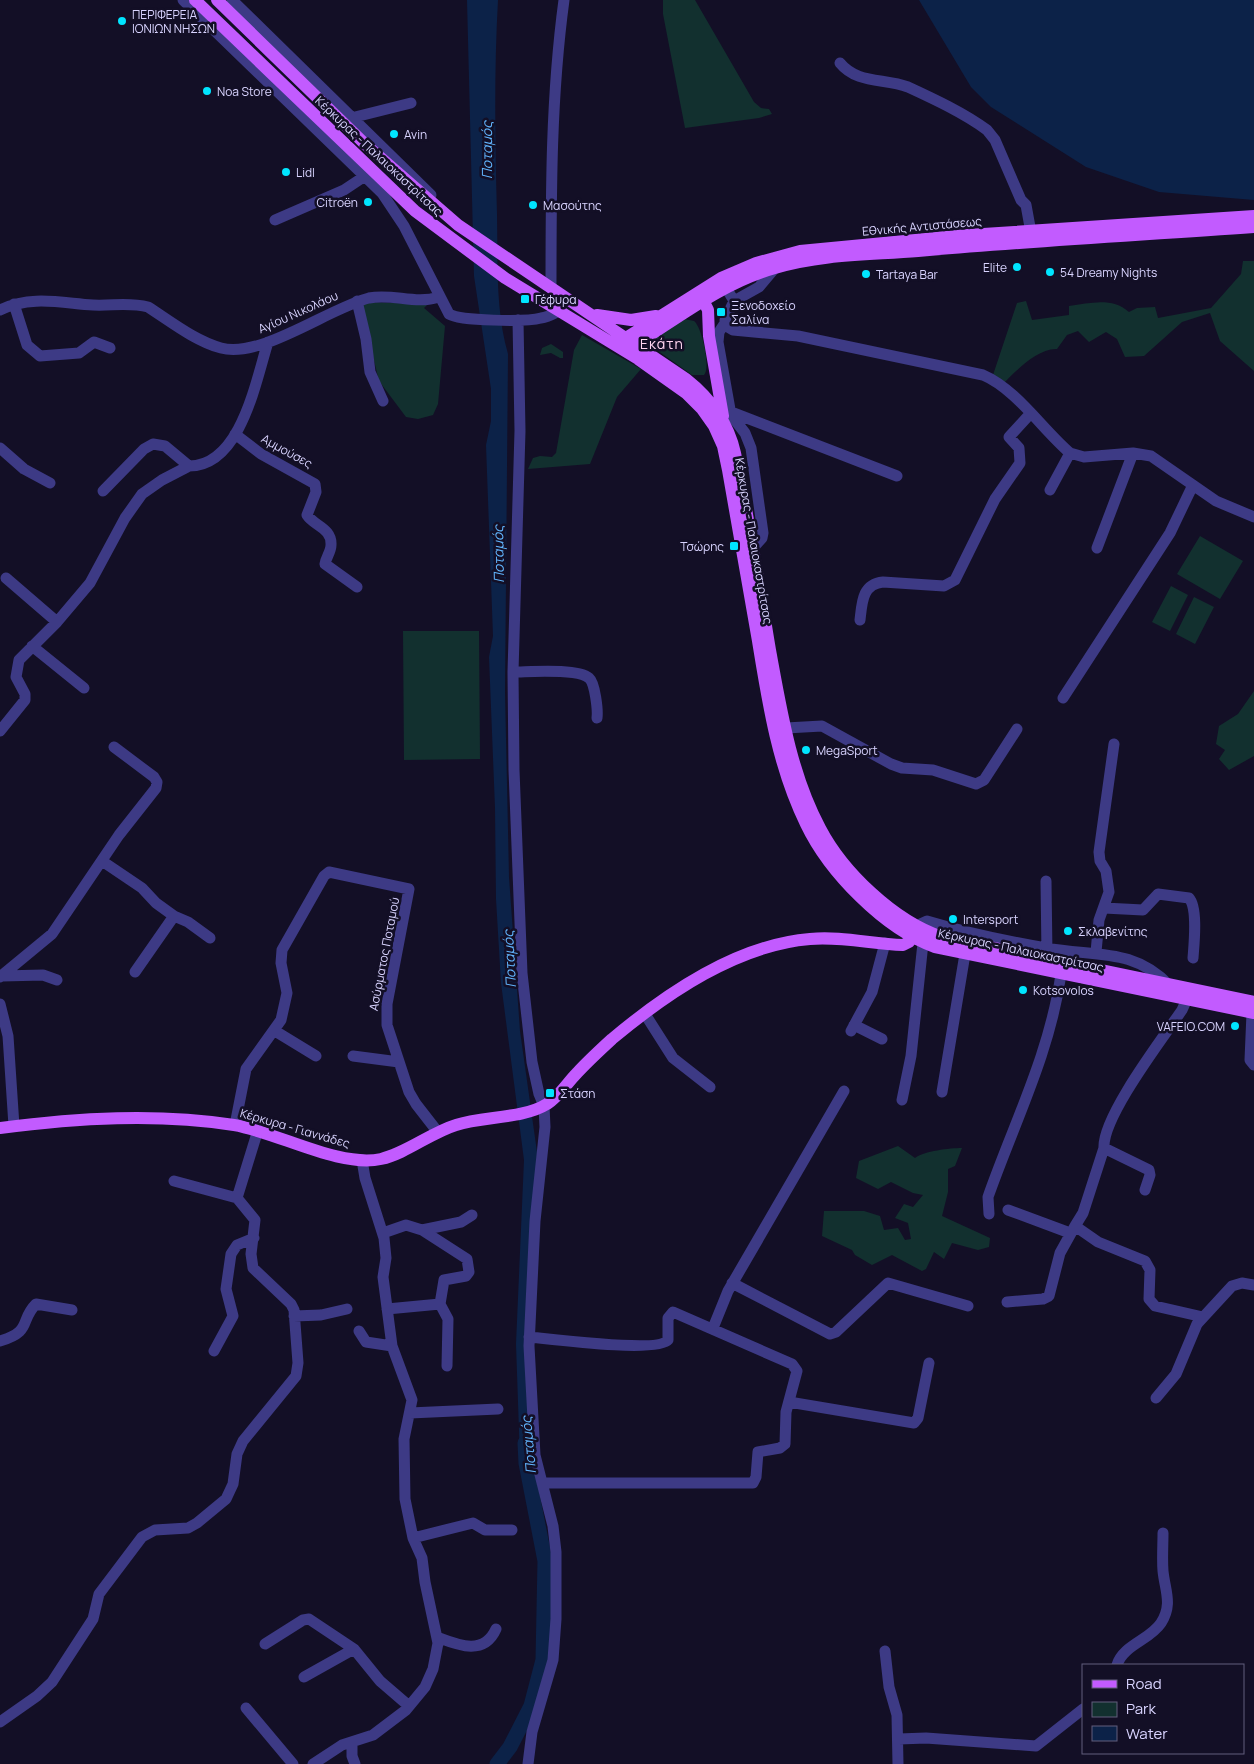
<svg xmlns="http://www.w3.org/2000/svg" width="1254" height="1764" viewBox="0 0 1254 1764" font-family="Manrope,sans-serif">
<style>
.green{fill:#12302f}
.water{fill:#0c2248}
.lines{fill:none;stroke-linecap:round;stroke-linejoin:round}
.river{stroke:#0c2248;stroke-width:15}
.minor{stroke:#3d3a85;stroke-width:11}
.major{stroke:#c25bff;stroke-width:12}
.poi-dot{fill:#00e5ff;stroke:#130f26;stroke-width:2}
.labels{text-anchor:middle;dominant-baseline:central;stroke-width:5;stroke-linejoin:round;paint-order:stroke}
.poi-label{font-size:12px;fill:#d9d4ff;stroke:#130f26;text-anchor:start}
.street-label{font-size:12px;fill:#d9d4ff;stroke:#130f26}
.water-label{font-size:14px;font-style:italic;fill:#62b6ff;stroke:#130f26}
.neighbourhood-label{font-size:14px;letter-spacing:1px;fill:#ffd6f0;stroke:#130f26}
</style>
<rect width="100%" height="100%" fill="#130f26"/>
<!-- green -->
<path class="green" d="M663,0h32l59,102 7,6 8,1 3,5 -13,4 -74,10 -22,-114z
M1243,261h11v110l-34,-30 -10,-28 -28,9 -38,34 -19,1 -8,-18 -11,-7 -17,10 -11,-11 -11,4 -10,14c-19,-1 -40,21 -53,34l-12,-5 25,-75 9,-2 6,19 37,-5v-9c22,-3 43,-9 60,6l8,-4 18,-1 3,11 53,-10 30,-34z
M364,302l64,2 -4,4 21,18 -7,78 -5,11 -15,4 -12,-2 -27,-36 -19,-78z
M684,319l10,2c8,6 17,47 10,54h-12l-45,-32z
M582,335l59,34 -24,28 -27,67 -62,5 5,-11 7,-2 12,1 4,-4 18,-103z
M551,344l12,8v6h-3l-9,-5 -11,2 2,-7z
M1200,536l43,25 -23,38 -43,-25z
M1171,586l17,9 -18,36 -18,-9z
M1194,597l20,10 -19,37 -19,-10z
M403,631h76l1,128 -76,1z
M1254,691v65l-25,14 -10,-11 6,-9 -9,-6 3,-18 19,-12z
M898,1146l17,12c9,-7 35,-10 47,-10l-7,18 -7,3v23l-6,24 48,22 -1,9 -11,3 -26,-7 -8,16 -10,-7 -8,17 -4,2 -30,-16 -20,10 -17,-10 -3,-5 -30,-14 2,-25h40l16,5 4,14 14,-2 7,12 6,-1 -3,-16 -13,-5 9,-14 9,3 10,-12 -10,-2 -22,-11 -13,7 -22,-11 3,-17z"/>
<!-- water -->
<path class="water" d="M467,0h31c-4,71 -3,142 -1,214 1,46 -2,95 11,140l-3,338 4,185 11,154 17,121 -7,303 -4,8 -6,-3 -4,-116 8,-184 -23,-177 -5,-84 -1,-91 -6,-151 4,-21 -7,-191 5,-24v-32l-17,-113z
M919,0h335v200l-95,-8 -73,-25 -95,-60 -20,-20z"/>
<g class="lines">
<!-- river -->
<path class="river" d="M497,1764l13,-17 21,-41 12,-46 2,-99 -19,-98 -1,-20"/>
<!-- minor -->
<path class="minor" d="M183,0l199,193 22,33 45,88c11,7 77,8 92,4 7,-1 12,-4 18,-7
M232,0l199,195
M840,63c17,21 44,15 68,24 26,12 56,26 79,43l8,10 26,60 5,5 6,33
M351,118l60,-15
M275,220l69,-30 21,-14
M722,281l12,20 -9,19 3,7 5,3 65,6 185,39c33,14 60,55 87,78l14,4 49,-4 18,3 65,45 38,16
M551,288c0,-97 0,-192 13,-288
M357,301l9,38 4,33 13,29
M734,301l25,-14 16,-19
M14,304l13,41 13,11 39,-3 15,-11 16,6
M0,310c31,-15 61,-7 93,-5 19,1 36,-3 55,2 22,14 47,34 73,41 40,11 108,-40 148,-50 24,-5 46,7 70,-1
M518,320l2,111 -7,241 1,98 8,203 10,89 7,32 5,12 1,21 -10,94 -6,125 6,109 18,71 3,26v67l-3,41 -21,72 -4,32
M725,323l-6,9 -1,10 13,73 14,18 6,15 12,85 -1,5 -9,10
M731,412l166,64
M235,434l26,20 54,30 1,8 -9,23c7,11 25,13 24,30 0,7 -5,12 -6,19l32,23
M0,448l24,21 26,14
M1050,490l20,-37
M103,491l41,-42 9,-5 12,2 24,20c52,0 67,-86 79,-124
M1097,548l36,-95
M6,578l51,44
M860,620c2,-17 2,-36 23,-38l61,4 11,-6 40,-81 25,-36 -1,-15 -10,-11 21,-23
M32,646l52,42
M513,672c16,0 64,-4 76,6 6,5 9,32 8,40
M1063,698l107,-165 23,-48
M786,728l36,-2 69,38 11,4 31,2 43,14 8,-4 33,-51
M0,731l25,-31v-6l-9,-17 3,-17 38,-38 33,-39 35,-65 17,-24 20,-14 27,-14
M102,861l40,27 14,15 18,13 14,6 22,16
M1046,881l1,74
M1104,908l39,2 15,-16 31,4c9,10 5,46 4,60
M916,926l11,-5c40,12 79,20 119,27 48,9 87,-1 124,38
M1096,952l3,-32 10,-28 -3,-21 -6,-10 -1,-9 15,-108
M135,972l39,-56
M2,976l41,-1 14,5
M0,977l52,-43 67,-99 37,-47 1,-6 -3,-5 -40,-30
M0,1004l8,32 6,90
M1252,1013l-2,47 4,5
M645,1014l28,44 37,29
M854,1025l28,14
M275,1031l41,25
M851,1031l21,-39 13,-49
M353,1056l46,6
M942,1092l23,-138
M902,1100l9,-44 12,-113
M235,1125l11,-56 35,-49 6,-27 -6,-30 1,-13 42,-74 5,-4 80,17 -22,115v21l22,67 7,12 21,27
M1104,1148c-2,-31 59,-110 78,-138l5,-11
M174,1181l63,17
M1145,1190l5,-15 -1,-5 -45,-22 -21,65 -8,13 23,16 47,19 5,9 -1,29 6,7 48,11
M1008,1210l62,23
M989,1214l-1,-17c26,-74 62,-144 73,-223
M383,1233l23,-8 16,5 39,-8 11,-7
M732,1283l98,51 6,-2 52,-49 80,23
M1007,1302l36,-3 6,-3 11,-43 15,-27
M440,1304l8,15 -1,47
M387,1309l53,-5 4,-24 22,-4 3,-4 -2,-13 -45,-29
M294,1316l27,-1 26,-6
M713,1328l15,-37 116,-200
M359,1331l7,11 26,4
M529,1337c21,2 129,16 139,3v-22l5,-6 119,52 5,7 -11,41 -1,32 -5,4 -22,4 -2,25 -3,6h-211
M0,1341c33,-10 19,-20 36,-37l36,6
M214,1351l19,-35 -7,-27 5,-35 6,-9 17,-7
M1156,1398l20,-24 21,-50 35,-38 10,-3 12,2
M789,1402l125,21 4,-5 11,-55
M410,1413l88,-4
M413,1538l60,-15 12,7h27
M437,1637c21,8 47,19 59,-8
M265,1644l38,-24 6,-1 45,30 26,32 29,25
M885,1651l4,36 8,28 1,49
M1117,1665c6,-20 33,-25 44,-42 12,-19 4,-32 2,-52 -1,-12 0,-26 0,-38
M304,1677l50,-28
M246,1708l47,56
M0,1722l37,-26 15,-14 41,-63 6,-25 43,-57 13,-7 33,-2 9,-5 29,-24 7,-15 4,-30 6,-13 53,-65 2,-13 -4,-53 -3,-6 -38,-36 -2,-14 4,-34 -18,-22 21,-68
M899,1739l27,-1 110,8 47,-37
M352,1742v14l3,8
M313,1764l29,-19 31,-10 33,-25 19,-23 8,-18 5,-26 -13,-61 -3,-24 -9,-20 -8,-39 -1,-60 8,-39 -20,-54 -9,-69 3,-19 -2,-20 -19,-60 -3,-18"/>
<!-- major -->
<path class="major" d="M195,0l220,211 90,67 133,81 48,34 16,16 12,17 9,20 5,24c10,57 20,114 30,171 10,62 20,126 48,183 23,48 78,105 129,123l319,66
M217,0l149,145 92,80 228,154c24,19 42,43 49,74 14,65 24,131 35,197 11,60 21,124 50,178 23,44 74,93 122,109l312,65
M700,294l8,16 1,26 14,80
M597,315l34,5 25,-4
M621,341l100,-63 35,-15 44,-12 168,-16 286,-19
M630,348c47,-29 91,-65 145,-80 47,-14 95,-13 143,-17 112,-10 224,-16 336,-24
M0,1128c77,-10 157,-15 234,-3 43,7 105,43 147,34 26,-6 49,-26 75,-34 27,-9 67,-6 91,-21 12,-7 20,-21 30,-31 11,-12 23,-23 35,-34 55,-46 125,-94 198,-100 31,-3 62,5 93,6l6,-3 8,-12"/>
</g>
<!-- markers -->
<g class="poi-dot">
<circle cx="122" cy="21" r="5"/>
<circle cx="207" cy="91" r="5"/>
<circle cx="394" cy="134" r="5"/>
<circle cx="286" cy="172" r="5"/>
<circle cx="368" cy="202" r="5"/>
<circle cx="533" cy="205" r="5"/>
<circle cx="1017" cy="267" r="5"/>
<circle cx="1050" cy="272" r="5"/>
<circle cx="866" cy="274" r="5"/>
<rect x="520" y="294" width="10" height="10" rx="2.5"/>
<rect x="716" y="307" width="10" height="10" rx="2.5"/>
<rect x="729" y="541" width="10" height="10" rx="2.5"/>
<circle cx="806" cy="750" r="5"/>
<circle cx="953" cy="919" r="5"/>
<circle cx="1068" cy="931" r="5"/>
<circle cx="1023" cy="990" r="5"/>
<circle cx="1235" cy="1026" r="5"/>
<rect x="545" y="1088" width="10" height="10" rx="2.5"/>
</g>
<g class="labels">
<!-- poi labels -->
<g class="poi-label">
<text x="132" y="14">ΠΕΡΙΦΕΡΕΙΑ<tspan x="132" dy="14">ΙΟΝΙΩΝ ΝΗΣΩΝ</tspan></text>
<text x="217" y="91">Noa Store</text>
<text x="404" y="134">Avin</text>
<text x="296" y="172">Lidl</text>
<text x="358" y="202" text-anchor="end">Citroën</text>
<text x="543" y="205">Μασούτης</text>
<text x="1007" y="267" text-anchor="end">Elite</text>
<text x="1060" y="272">54 Dreamy Nights</text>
<text x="876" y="274">Tartaya Bar</text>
<text x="535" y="299">Γέφυρα</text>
<text x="731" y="305">Ξενοδοχείο<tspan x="731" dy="14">Σαλίνα</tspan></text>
<text x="724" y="546" text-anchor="end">Τσώρης</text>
<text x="816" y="750">MegaSport</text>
<text x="963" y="919">Intersport</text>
<text x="1078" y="931">Σκλαβενίτης</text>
<text x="1033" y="990">Kotsovolos</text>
<text x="1225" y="1026" text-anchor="end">VAFEIO.COM</text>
<text x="560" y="1093">Στάση</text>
</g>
<!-- street labels -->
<g class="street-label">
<text transform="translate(379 156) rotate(43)">Κέρκυρας - Παλαιοκαστρίτσας</text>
<text transform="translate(922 226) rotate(-5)">Εθνικής Αντιστάσεως</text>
<text transform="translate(298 312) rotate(-24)">Αγίου Νικολάου</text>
<text transform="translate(287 451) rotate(29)">Αμμούσες</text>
<text transform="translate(754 541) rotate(80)">Κέρκυρας - Παλαιοκαστρίτσας</text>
<text transform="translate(1021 950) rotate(12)">Κέρκυρας - Παλαιοκαστρίτσας</text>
<text transform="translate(384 954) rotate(-79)">Ασύρματος Ποταμού</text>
<text transform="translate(295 1128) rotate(16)">Κέρκυρα - Γιαννάδες</text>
</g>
<!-- water labels -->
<g class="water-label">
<text transform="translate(486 150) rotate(-90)">Ποταμός</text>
<text transform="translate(498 554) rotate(-91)">Ποταμός</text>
<text transform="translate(509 959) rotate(-93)">Ποταμός</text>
<text transform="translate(528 1445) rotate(-95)">Ποταμός</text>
</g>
<!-- neighbourhood labels -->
<g class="neighbourhood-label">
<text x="662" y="343">Εκάτη</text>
</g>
</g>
<!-- legend -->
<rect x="1082" y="1664" width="162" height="90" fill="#130f26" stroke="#625e7d"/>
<rect x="1092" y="1680" width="25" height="8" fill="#c25bff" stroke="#625e7d"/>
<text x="1126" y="1689" font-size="15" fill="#d9d4ff">Road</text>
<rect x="1092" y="1702" width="25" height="15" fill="#12302f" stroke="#625e7d"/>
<text x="1126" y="1714" font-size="15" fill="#d9d4ff">Park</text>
<rect x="1092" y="1726" width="25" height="15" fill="#0c2248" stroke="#625e7d"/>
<text x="1126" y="1739" font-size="15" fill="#d9d4ff">Water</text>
</svg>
